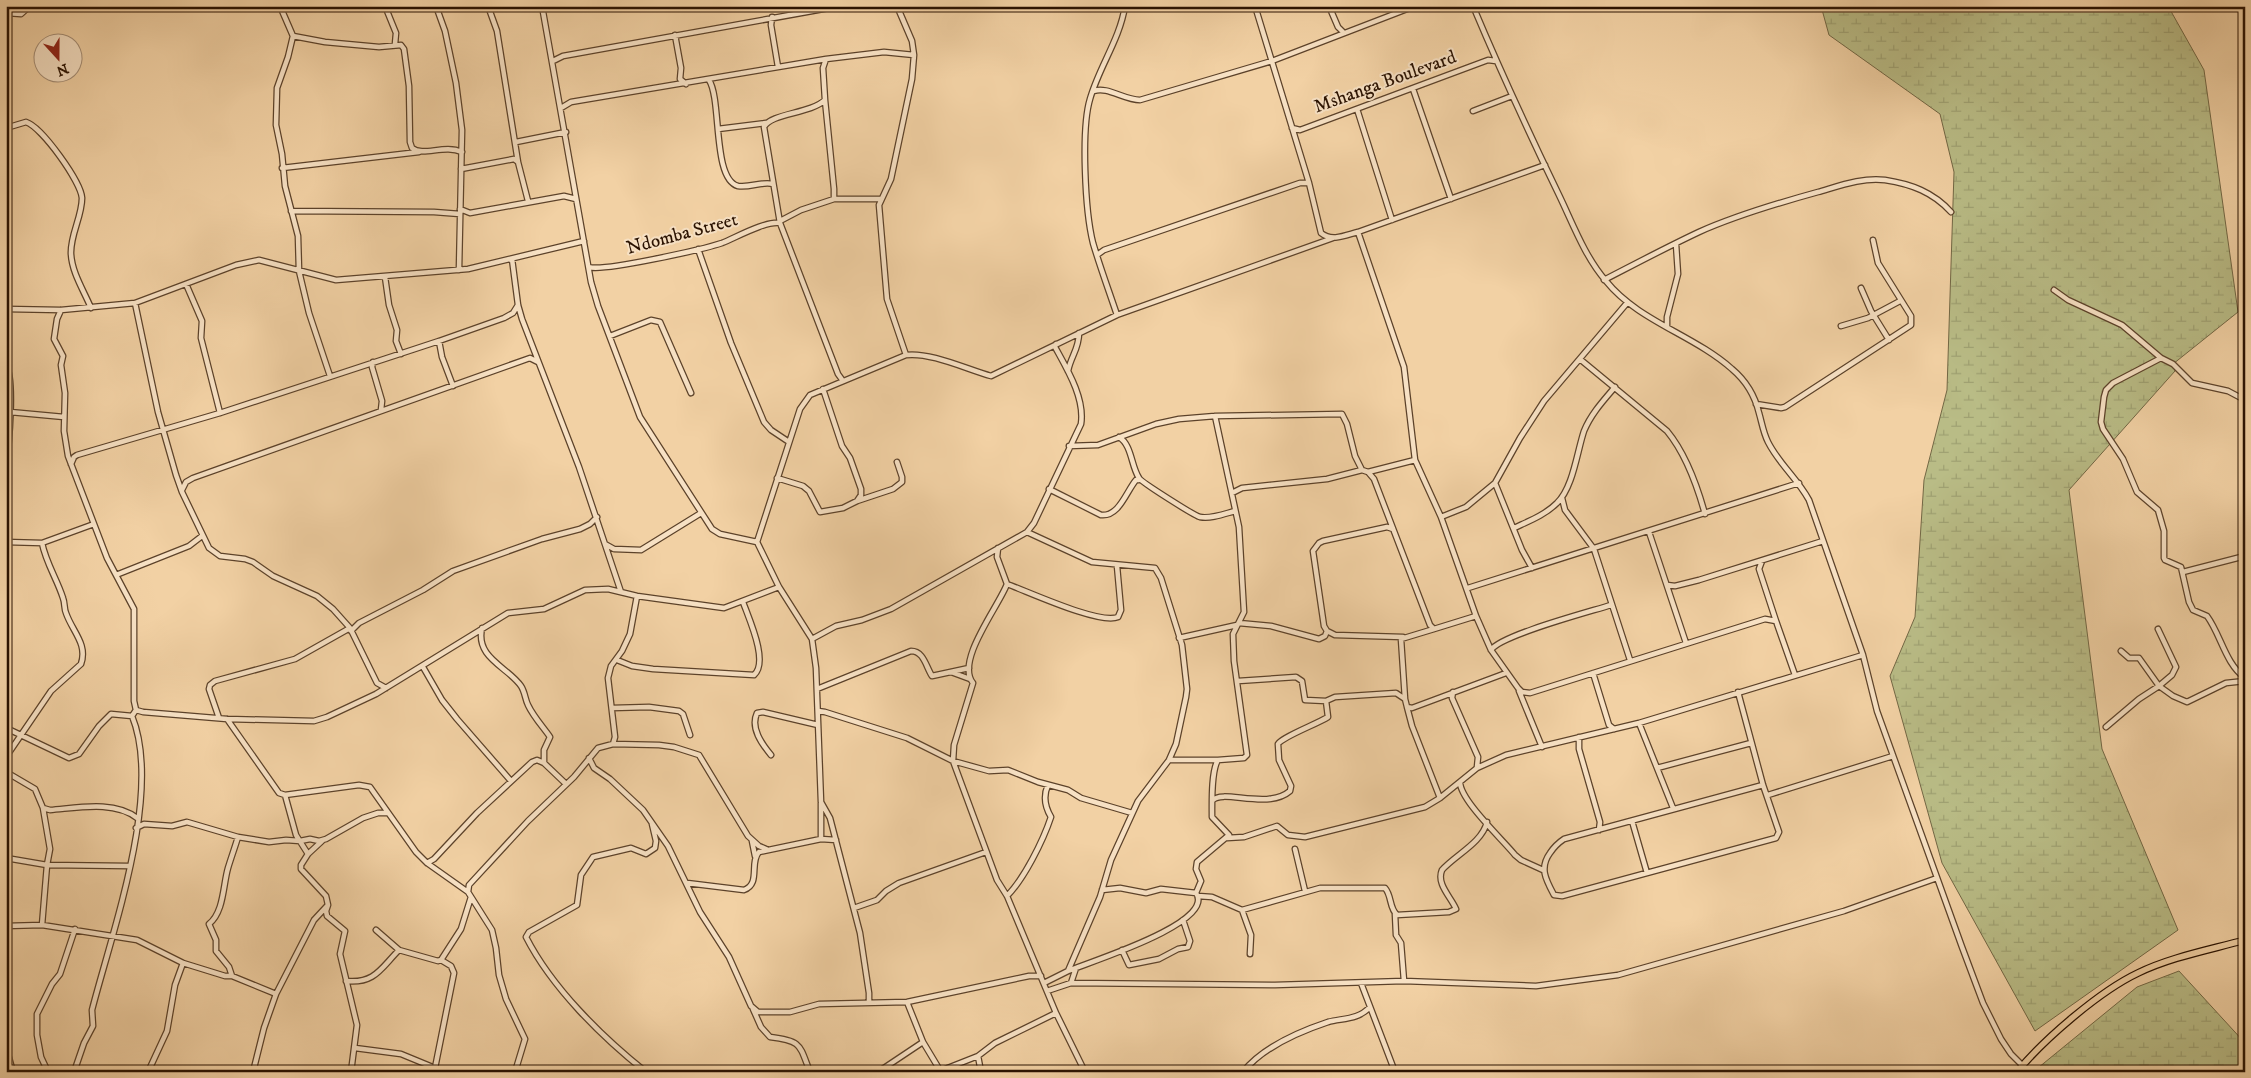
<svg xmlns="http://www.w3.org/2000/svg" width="2251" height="1078" viewBox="0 0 2251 1078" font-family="'IM FELL DW Pica',serif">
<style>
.wetland{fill:url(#wetland-marsh);stroke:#726744}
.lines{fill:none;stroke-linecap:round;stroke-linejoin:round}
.minor-casing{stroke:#5c422a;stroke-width:7}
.major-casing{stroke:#2a1201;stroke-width:8}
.minor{stroke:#f7e1c4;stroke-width:4.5}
.major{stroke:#f2d1a4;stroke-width:5.5}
.labels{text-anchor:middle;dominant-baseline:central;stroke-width:4;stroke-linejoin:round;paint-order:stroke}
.street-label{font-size:19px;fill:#2a1201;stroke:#f7e1c4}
</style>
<defs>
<pattern id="wetland-marsh" width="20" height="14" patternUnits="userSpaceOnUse" patternTransform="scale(1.25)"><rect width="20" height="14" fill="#b9bc86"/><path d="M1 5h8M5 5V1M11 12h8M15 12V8" fill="none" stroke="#9fa172"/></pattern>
</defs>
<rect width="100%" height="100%" fill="#f2d1a4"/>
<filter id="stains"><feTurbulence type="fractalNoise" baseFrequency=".004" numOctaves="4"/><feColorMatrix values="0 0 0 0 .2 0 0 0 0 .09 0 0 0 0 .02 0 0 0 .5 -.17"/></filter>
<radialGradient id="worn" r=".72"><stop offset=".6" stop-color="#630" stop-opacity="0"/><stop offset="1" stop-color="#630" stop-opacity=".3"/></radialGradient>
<!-- wetland -->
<path class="wetland" d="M1821,6h347l36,64 34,242 -65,52 2,7 -106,119 33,259 76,181 -143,101 -93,-168 -52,-187 25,-59 9,-137 23,-90 7,-218 -14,-58 -111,-79z
M2179,971l66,72v29h-212l104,-85z"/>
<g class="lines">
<!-- minor casing -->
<g class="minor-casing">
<path id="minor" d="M280,6l13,30 32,6 54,5 22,-2 3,4 5,37 1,56 2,6c11,9 32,-4 50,4
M385,6l11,27 -1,11
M436,6l9,25 11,52 6,47 -3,140
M488,6l9,25 21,131
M542,6l49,276 7,24 42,111 72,112 8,5 37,8 22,45 33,52 4,29 5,134 9,16 30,115 9,60v9
M897,6l15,35 2,14 -2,24 -21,100 -12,26 8,94 19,56
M1255,6l54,177 12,50c11,9 25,2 37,-1l187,-67
M1329,6l9,21 5,5
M1473,6c27,64 56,127 86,189 14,29 26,62 47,86 32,40 88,54 126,88 13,11 23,27 27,44 3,10 4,19 9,29 11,22 29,36 41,58l54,155 14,56 85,236 21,56 18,36 10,15 11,11
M6,13l15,1 9,-8
M772,17l-1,8 7,42
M675,35l6,33 -1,11 6,5
M293,36l-5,21 -11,31 -1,37 6,29 3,32 13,50 1,35 10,42 21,63
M553,61l10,-5 277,-50
M709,80c13,20 3,99 29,106 12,2 24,-5 35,-2
M1413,89l38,110
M1094,91c13,-5 30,9 46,9l132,-39 143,-55
M561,108l10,-6 255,-43
M1357,109l35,111
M1473,111l39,-15
M6,128l20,-6c16,5 55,60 56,76 0,19 -12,37 -11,56 1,19 13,37 20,54
M1292,128l8,2 188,-70 8,1
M718,129l48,-6
M516,142l50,-10
M282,168l137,-16
M461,169l53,-10 4,3 10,39
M834,199h47
M460,209l10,4 94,-17 12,3
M291,211l143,1 26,2
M780,221l21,-11 33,-11v-10l-9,-89
M1358,232l46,135 11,93 26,57 35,99 15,34 27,38 4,4 8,1 235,-74 11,2 19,54
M698,249l33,94 33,79 7,8 18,12
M1097,255l7,-5 196,-67h9
M512,259l6,46 4,14 57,148 42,125
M589,267c14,5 115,-18 133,-24 15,-6 43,-22 58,-20
M385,277l4,28 8,25 -1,11 5,13
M1604,280c31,-16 63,-33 95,-48 38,-17 79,-29 119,-40 21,-6 45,-15 67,-12 26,4 48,12 66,32
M186,284l16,37 -1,17 19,75
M1861,288l10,23 18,29
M2054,290l14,10 54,25 39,33 12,6 19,19 36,8 17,9
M135,303l23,109 18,63 6,17 27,56 11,8 25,3 8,3 20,14 44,20 16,13 17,19 27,55 9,5
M6,309l55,1 74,-7 101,-38 23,-5 77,20 132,-11 116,-28
M61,310l-4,9 -3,20 9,17 -2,9 4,28 -1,38 4,25 39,102 27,51v92l2,9 7,2 84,7 87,2 13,-4 49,-23 132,-81 36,-4 41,-19 23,-1 29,7 87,12 55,-21
M1117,315c-8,-24 -17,-48 -24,-72 -8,-32 -12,-114 -3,-144 9,-32 30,-60 35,-93
M1667,326v-9l11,-43 -2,-30
M1841,326l27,-8 32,-17
M610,336l41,-16 9,2 31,71
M439,341l3,16 11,29
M2161,358l-48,25 -7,7 -2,7 -3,25 2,7 20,30 14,33 21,18 6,21v27l1,2 16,7 8,35 4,8 14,6c14,19 18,47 38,62
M1581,360l86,71c19,23 30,54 38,83
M373,362l-1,5 10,34 -1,9
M6,365c9,13 3,81 0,99
M1068,371c3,-15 11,-22 11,-38
M843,381l-5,-7 -58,-151 -16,-96c7,-14 46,-13 61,-27l-2,-32 3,-9 58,-7 30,3
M1756,404l25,4 4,-1 126,-82v-9l-33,-53 -5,-23
M10,412l54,5
M1119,437c13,8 12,29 20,41 2,4 56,38 61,39 11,2 24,-3 35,-6
M1069,446l29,-1 58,-21 23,-5 36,-3 127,-2 5,10 8,32 7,14 6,2 6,7 56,146 4,4 42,-13
M71,464l3,-7 3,-2 143,-42 219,-72 65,-23 9,-5 5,-8
M1368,472l47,-12
M777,478l26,8 6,5 11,21 23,-4 14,-7 4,-6v-6l-11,-31 -8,-12 -19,-57
M1495,483l27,67 10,18
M1049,489l52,26c18,2 25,-23 35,-35h3
M182,490l4,-8 7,-4 337,-120 8,4
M1232,493l10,-5 85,-9 35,-9
M1562,498l3,12 29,39 36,111
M857,501l36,-12 9,-7v-5l-5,-15
M1441,517l25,-10 29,-24 25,-45 24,-37 83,-98
M1514,528c15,-7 31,-13 43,-25 16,-15 20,-51 27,-72 7,-17 19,-30 31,-44
M1393,529l-6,-2 -64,14 -4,2 -6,8 11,75 3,5 8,4 68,2
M1027,532l65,30 63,6 6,10 21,67 5,44 -1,8 -10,47 -7,16 -31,41 -27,59 -11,37 -32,74
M1649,532l37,111
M6,542l36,1 52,-19
M757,542l43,-133 10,-14 96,-40c25,-3 60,14 85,21l126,-61 216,-77
M605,544l9,5 27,1 60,-37
M998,548l-1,9 10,27c-8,22 -52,77 -34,99l-19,62 -1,16 44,119 10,16 49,117 29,59
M1762,561l-3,8 17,52
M2183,572l62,-16
M116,575l73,-29 13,-10
M1007,584c22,8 93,41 111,33l3,-7 -4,-44
M1667,585l8,1 24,-6 124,-39
M1468,588l331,-105
M1239,623l32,3 48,13 6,-3 2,-5
M482,628c-7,30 26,39 39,58 4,6 4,13 7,19 5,11 15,22 22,32l-6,13v13
M351,631l8,-8 64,-33 30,-19 89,-32 38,-10 10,-5 7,-7
M1179,638l58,-13
M812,639l24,-13 26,-6 29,-11 136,-77 7,-9 47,-99c4,-26 -14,-55 -26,-77l1,-3
M1491,650c10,-15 98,-38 120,-45
M2121,651l8,7h10l20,28 13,-11 4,-8 -18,-38
M617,660l15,6 21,3 101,6c15,-13 -5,-56 -11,-73
M423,667l19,33 15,19 54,62
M951,672l19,7
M1593,673l16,52 5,4
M1238,681l58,-4 6,4 3,19 21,1
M817,689l94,-38c13,0 15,16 21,25l37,-8
M1519,691l23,56
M1453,692l-1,6 26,59 -1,10
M1738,692l25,93 16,47 -3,6 -214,58 -8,-1c-8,-15 -15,-27 -4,-42 4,-6 8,-10 14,-14l199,-54
M1405,699l-4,-60 33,-10
M1407,707l5,19 28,72
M612,708l37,-1 30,4 4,3 7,21
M818,711l7,1 82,26 46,23 36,10 19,-1 30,12 30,8 13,8 51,15
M219,718l-10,-29 1,-4 5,-4 80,-22 55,-31
M227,719l52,74 6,2 74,-10 11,2 46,65 11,11 41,29
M1639,723l34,85
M2106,727l33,-28 20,-13 14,10 14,6 39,-19 19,-2
M6,728l63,30 10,-4 20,-28 12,-12 21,2
M1579,737v12l21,73 -1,8
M613,744l2,-7 -7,-59 3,-12 11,-15 8,-17 7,-38
M771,755c-9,-11 -21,-27 -14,-42l6,-1 55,13
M6,757l45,-66 30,-27c7,-20 -9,-33 -15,-51 -2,-4 -1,-10 -3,-15 -6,-19 -17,-35 -21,-55
M589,758l5,10 16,11 33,31 25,36 32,66 29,45 22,49 7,6h32l29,-8 88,-2 122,-26h12
M1169,760h49
M1657,768l94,-25
M6,772l29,17 8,19 7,41 -3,16 -5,60
M1460,782c0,18 42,57 55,73l6,5 22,10
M285,795l11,40 12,19 -7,11v4l25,27 2,9 -2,6 1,5 18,15 -5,23 17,71 -6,47
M1768,795l125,-39
M1213,800c10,-11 55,10 77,-9l1,-5 -12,-26 -1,-16c4,-7 39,-20 50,-27l-2,-16 9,-4 61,-4 9,6 2,8 5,1 94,-35
M43,808l7,2c27,-2 64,-10 87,8
M1632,821l15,52
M136,828l8,-4 28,2 15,-4 51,15 31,5 17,-2 14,1 10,-2 9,2 7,-2 37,-21 15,-5h9
M1227,838l17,-1 33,-11 11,9 17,2 120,-30 15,-9 37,-30 29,-13 133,-32 224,-68
M821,839v-36
M752,841l3,15
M1295,849l10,42
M308,854l14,-13
M6,858l41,7 82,1
M427,863l7,-4 43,-46 55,-51 5,-2 7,3 22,21
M687,883l57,7c17,-6 5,-27 15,-38l62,-13 15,1
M1102,890l18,-2 26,5 15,-4 35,4
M1007,896c17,-17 36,-55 44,-79 -6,-10 -8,-21 -3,-32
M1198,896l14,1 30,13 78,-22h65c7,8 4,20 12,27l52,-3 7,-3c-5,-12 -20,-25 -14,-39 13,-15 40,-27 45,-48
M854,908l23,-8 9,-9 13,-8 87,-31
M1242,910l9,25 -1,19
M1395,914l1,21 5,8 3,38
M6,926l36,-1 95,15 46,23 42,13h7l44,18
M376,930l23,20
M1122,950l7,15 30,-6 19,-10 10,-2 2,-6 -7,-21
M232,976l-3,-9 -13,-16v-11l-7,-16c15,-12 14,-39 19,-56 3,-10 7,-21 10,-31
M346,981c29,3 35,-13 53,-31l39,11 3,-1 20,-31 10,-32
M1044,983c8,-4 16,-8 24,-12 18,-8 149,-48 128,-78l5,-12 -5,-12 1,-7 32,-27 -17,-18c0,-14 -1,-46 6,-57l26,-2 3,-3 -13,-94 -1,-27 11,-22 -5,-85 -24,-111
M1071,983l5,-15
M1361,983l34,89
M1047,991l24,-8 204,2 129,-4 132,5 82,-11 226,-64 93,-33
M907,1002l16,40 18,30
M753,1009l8,18 9,10c32,4 29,7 40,35
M6,1047l7,25
M355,1048l46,6 34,14 19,-95 -3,-7 -10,-6
M978,1056l3,16
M940,1071l38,-15 17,-13 61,-30
M48,1072l-7,-15 -4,-22v-21l15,-30 8,-10 15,-45
M74,1072l10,-29 9,-17 -1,-16c20,-78 71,-218 40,-294l4,-6
M148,1072l19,-41 8,-46 8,-22
M253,1072l11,-44 12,-34 38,-74 13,-14
M417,1072l13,-4 17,4
M515,1072l10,-33 -19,-40 -7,-24 -3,-27 -4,-18 -24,-38 1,-7 59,-64 46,-44 24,-29 15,-4 46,1 15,2 25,8 49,81 11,10 7,3
M646,1072c-44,-35 -94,-84 -120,-135l3,-5 48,-27 4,-30 12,-18 38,-9 15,6 9,-6 1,-7 -4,-17
M878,1072l45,-30
M1243,1072c20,-25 55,-40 85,-50 15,-4 30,-2 42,-15"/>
</g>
<!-- major casing -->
<g class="major-casing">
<path id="major" d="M2017,1072c27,-33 83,-81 121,-99 33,-16 71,-23 107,-33"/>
</g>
<!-- minor -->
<use href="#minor" class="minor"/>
<!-- major -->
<use href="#major" class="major"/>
</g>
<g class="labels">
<!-- street labels -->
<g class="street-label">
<text transform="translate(1385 82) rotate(-20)">Mshanga Boulevard</text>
<text transform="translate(682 234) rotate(-15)">Ndomba Street</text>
</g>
</g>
<!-- margin -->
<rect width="2251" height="1078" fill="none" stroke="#f2d1a4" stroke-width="25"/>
<rect x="8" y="8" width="2236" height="1063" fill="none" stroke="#2a1201" stroke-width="2.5"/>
<rect x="12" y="12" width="2226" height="1053" fill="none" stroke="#2a1201"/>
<!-- north arrow -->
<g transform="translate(58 58) rotate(159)"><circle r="24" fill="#f7e1c4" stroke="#a58e76"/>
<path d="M0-4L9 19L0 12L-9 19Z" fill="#8f2418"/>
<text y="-8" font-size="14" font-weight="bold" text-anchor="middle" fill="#2a1201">N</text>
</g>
<rect width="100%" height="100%" filter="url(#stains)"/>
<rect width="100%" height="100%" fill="url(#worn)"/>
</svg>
